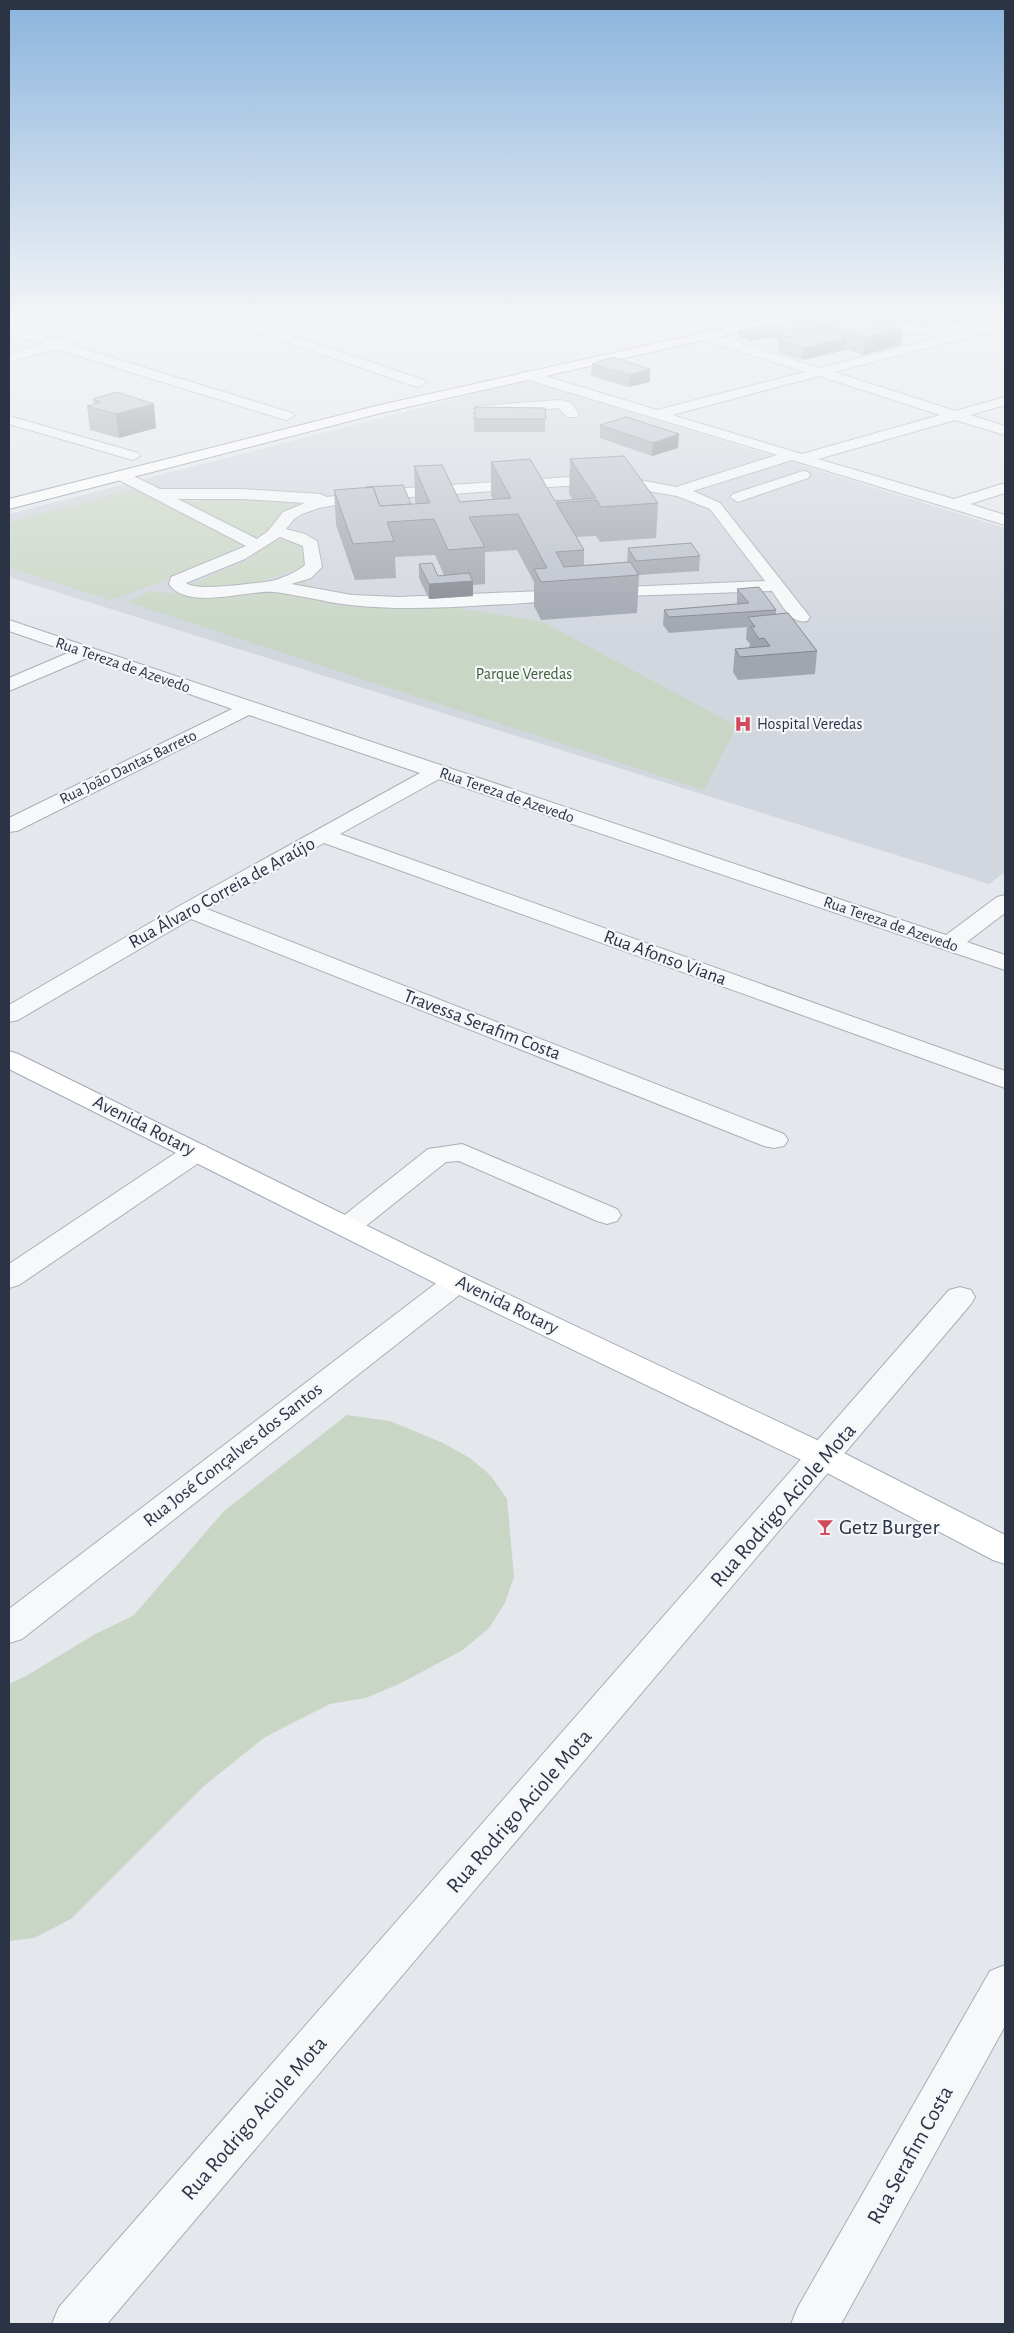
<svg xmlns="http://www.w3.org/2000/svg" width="1014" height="2333" viewBox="0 0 1014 2333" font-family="'Alegreya Sans',sans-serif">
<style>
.built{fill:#d2d6de}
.green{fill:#c9d6c5}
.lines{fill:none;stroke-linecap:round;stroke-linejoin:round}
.minor-casing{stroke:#a9aeb7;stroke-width:2}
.major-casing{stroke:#a3abb8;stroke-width:2}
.highway-casing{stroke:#8b94a3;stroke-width:2}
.minor{fill:#f7f8fa;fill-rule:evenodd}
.major{fill:#fff;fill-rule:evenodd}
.highway{fill:#fff;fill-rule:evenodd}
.wall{fill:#a1a5ae}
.shaded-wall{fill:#83868d}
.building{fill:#bbc0ca;stroke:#83868d}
.labels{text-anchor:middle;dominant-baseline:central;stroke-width:4.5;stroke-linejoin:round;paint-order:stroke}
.far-street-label{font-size:16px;fill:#2b3445;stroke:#f4f6f9}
.far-park-label{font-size:16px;fill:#3f6138;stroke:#f4f6f9}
.far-poi-label{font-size:16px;fill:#2b3445;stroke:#f4f6f9;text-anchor:start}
.street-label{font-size:19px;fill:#2b3445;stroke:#f4f6f9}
.near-street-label{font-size:22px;fill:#2b3445;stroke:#f4f6f9}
.near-poi-label{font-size:22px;fill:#2b3445;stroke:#f4f6f9;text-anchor:start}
</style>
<rect width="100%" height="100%" fill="#e4e7ec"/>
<!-- built -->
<path class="built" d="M521,382l15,1 469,145v344l-16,12 -980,-307v-63z"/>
<!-- green -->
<path class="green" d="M155,484l41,18 55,-15 46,17 -31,28 -65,36 -91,32 -101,-32v-46z
M283,539l23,7 5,13 -7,9 -50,15 -49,8 -20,-4 63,-27 19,-16z
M304,580l26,22 106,3 105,16 196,105 -33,64 -578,-188 25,-11 50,5z
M347,1415l43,6 53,22 27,15 21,18 16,23 7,78 -9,26 -16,25 -26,22 -62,33 -35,15 -36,6 -65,33 -60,48 -134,134 -37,19 -25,3v-257l17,-8 71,-43 36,-17 91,-105z"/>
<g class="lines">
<!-- minor casing -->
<g class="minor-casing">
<path id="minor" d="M108,315h16l-56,29 224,69 2,3 -7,4 -5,-1 -226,-70 -47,13v-8l34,-10 -34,-10v-8l47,14z
M215,315h18l17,6 6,-4 15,6 18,-8h16l-30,15 149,50 2,3 -7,4 -5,-1 -197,-68z
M720,315h14l-6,4z
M865,320l82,10 6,4 52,-14v8l-171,44 121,39 50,-14v8l-35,10 35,11v9l-50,-15 -137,39 136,40 51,-16v10l-35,11 35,11v10l-213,-65 -99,31 27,12 90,114 -3,4c-16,4 -26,-18 -35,-30l-177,6 -3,-4 3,-4 6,-1 164,-7 -55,-72 -33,-13 -53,-9 -61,-1 -207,15 -37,7 -17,6 -8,5 -8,10 19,5 12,7 5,26 -11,11 -20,6 61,11 47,2 143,-6 6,1 3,4 -3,4c-19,4 -41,4 -61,5 -45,3 -92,5 -137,0 -26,-3 -50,-10 -76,-13 -28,-2 -87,19 -105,-8l2,-7 75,-31 -131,-68 -2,-3 2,-3h10l35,17h82l78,5 7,3 50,-7 207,-14 40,1 52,10 101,-32 -255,-77 -2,-3 2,-3h10l125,38 148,-38 -104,-33 -2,-3 2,-3h8l111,35 120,-31 -79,-10 -2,-3 2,-3zM819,376l121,39 -138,39 -130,-39zM178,499h64l63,4 -22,9 -15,19 -11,8zM280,537l23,9 2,19c-9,8 -26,15 -39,17 -15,1 -69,10 -80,1l59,-24z
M560,400l11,3 8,11 -2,3h-10l-8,-9 -59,5 4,3 -7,4 -23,-7 -2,-3 7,-4z
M9,416l129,37 2,3 -7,4 -124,-36z
M803,471l5,1 2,3 -2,3 -70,24 -8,-5 3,-3z
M9,620l937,315 51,-38 8,-2v18l-38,29 38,13v15l-566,-191 -99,55 665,237v17l-681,-245 -117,66 577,225 4,6 -4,6 -10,2 -10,-2 -573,-227 -173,101 -9,2v-17l172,-100 239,-132 -171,-58 -232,116 -8,1v-14l223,-109 -145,-51 -78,33v-13l61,-26 -61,-21z
M196,1144l10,2 4,6 -4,6 -187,127 -10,3v-24l177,-118z
M462,1144l155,65 4,6 -4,6 -10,3 -10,-3 -138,-60 -13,1 -89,71 -10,3 -10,-3 -4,-6 4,-6 91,-72z
M457,1272l10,3 5,7 -5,7 -445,350 -13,4v-34l438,-334z
M960,1287l11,3 4,7 -4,7 -864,1020h-55l7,-17 890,-1017z
M1005,1965v61l-164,298h-50l7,-17 192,-336z"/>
</g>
<!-- major casing -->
<g class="major-casing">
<path id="major" d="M9,1051l9,3 449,221 369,174 169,86v29l-12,-4 -181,-95 -365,-176 -438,-220z"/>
</g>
<!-- highway casing -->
<g class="highway-casing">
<path id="highway" d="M783,315h22l-6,4 -418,94 -372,96v-10l371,-94z"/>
</g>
<!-- minor -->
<use href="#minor" class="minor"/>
<!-- major -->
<use href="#major" class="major"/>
<!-- highway -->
<use href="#highway" class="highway"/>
</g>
<!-- wall -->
<path class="wall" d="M791,315h192v2l-31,8 -17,-3 -12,4 -42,-5 20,24 -38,10 -18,-6v1l-42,10 -25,-8 1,-11 -10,-4 -19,4 -12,-4v-6l52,-1z
M613,357l37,25 -21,5 -38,-11 1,-12z
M117,392l39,36 -37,10 -29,-8 -3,-24 7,-2 -1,-5z
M545,408v24h-71v-13z
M600,425l78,23 -26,8 -52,-18z
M570,459l88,44 -2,35 -56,4 -4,-6 -19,1 7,13v15l43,-3 1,-14 72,8 -1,15 -60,4 -2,38 -96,7 -7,-14v-24l-17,-32 -32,2v32l-12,1v11l-44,3 -10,-21v-14l19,12 6,-1 -9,-20 -40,2 1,21 -41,2 -19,-55 -2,-35 77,14h5l-1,-3 -1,-35 46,36 33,-3 -2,-3v-34l64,39 18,-1 -4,-6z
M737,589l39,21v4l41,37 -2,23 -77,6 -5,-8 2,-23 14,-1 1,-4 -4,-5 1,-12 -78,6 -6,-8 1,-15 73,-6z"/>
<!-- shaded-wall -->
<path class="shaded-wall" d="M925,315h11l-1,7 -12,4z
M953,315h30v2l-31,8z
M903,328l-2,17 -38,10 2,-18z
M769,331v6l-19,4v-6z
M846,338l-1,12 -42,10 1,-12z
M650,369v13l-21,5v-12z
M154,404l2,24 -37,10 -3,-24z
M679,434l-1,14 -26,8 1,-13z
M473,581v15l-44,3v-15z"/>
<!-- building -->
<path class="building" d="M793,315h67l43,13 -38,9z
M773,324l32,10 -15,4 -21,-7 -19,4 -12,-4z
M821,330l25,8 -42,10 -25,-8z
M613,357l37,12 -21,6 -37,-11z
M117,392l37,12 -38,10 -29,-8 14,-4 -8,-3z
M475,407l70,1 1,11h-72z
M626,417l53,17 -26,9 -53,-18z
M624,456l34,47 -57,4 -4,-7 -41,3 28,47 -28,2 8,15 66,-5 9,13 -98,7 -7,-13 13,-1 -29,-54 -49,3 16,30 -37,3 -14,-31 -47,3 7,19 -41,3 -19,-54 39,-3 7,19 50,-3 -16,-37 28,-1 18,37 51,-4 -20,-36 39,-3 25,42 41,-3 -26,-39z
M403,485l8,19 -31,2 -7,-19 -6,1 -1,-1z
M691,543l9,13 -64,5 -8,-13z
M432,563l6,13 31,-3 4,8 -44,3 -10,-20z
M759,587l17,23 -107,7 -5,-7 85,-7 -12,-14z
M788,613l29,38 -77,6 -5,-8 35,-3 -6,-8 -5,1 -8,-12h4l-7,-10z"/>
<!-- sky -->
<linearGradient id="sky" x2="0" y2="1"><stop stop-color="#8bb4dd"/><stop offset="0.49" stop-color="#f3f4f6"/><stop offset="1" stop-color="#f3f4f6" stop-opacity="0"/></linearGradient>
<rect width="1014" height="642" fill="url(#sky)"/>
<!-- icons -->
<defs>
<g id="hospital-bare" transform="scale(1.35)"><path d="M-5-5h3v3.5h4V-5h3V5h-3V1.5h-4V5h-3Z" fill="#d1495b" stroke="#f4f6f9" stroke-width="2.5" paint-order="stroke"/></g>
<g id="bar-bare" transform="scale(1.35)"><path d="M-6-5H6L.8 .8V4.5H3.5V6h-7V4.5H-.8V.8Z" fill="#d1495b" stroke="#f4f6f9" stroke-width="2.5" paint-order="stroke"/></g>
</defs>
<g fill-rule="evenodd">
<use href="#hospital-bare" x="743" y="724"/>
<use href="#bar-bare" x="825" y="1527"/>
</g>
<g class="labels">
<!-- far-street labels -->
<g class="far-street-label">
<text transform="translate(123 665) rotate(19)">Rua Tereza de Azevedo</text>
<text transform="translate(128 767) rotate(-26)">Rua João Dantas Barreto</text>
<text transform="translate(507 795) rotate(19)">Rua Tereza de Azevedo</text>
<text transform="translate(891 924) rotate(19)">Rua Tereza de Azevedo</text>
</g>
<!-- far-park labels -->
<g class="far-park-label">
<text x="524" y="674">Parque Veredas</text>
</g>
<!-- far-poi labels -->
<g class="far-poi-label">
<text x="757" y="724">Hospital Veredas</text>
</g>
<!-- street labels -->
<g class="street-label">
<text transform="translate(222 893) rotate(-29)">Rua Álvaro Correia de Araújo</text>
<text transform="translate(665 958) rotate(20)">Rua Afonso Viana</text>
<text transform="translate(482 1025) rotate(21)">Travessa Serafim Costa</text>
<text transform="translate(144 1126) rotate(27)">Avenida Rotary</text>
<text transform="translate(507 1305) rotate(26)">Avenida Rotary</text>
<text transform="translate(233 1455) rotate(-38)">Rua José Gonçalves dos Santos</text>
</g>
<!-- near-street labels -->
<g class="near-street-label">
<text transform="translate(783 1505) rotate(-49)">Rua Rodrigo Aciole Mota</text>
<text transform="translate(519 1811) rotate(-49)">Rua Rodrigo Aciole Mota</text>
<text transform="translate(254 2118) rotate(-49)">Rua Rodrigo Aciole Mota</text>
<text transform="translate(910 2155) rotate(-61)">Rua Serafim Costa</text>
</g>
<!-- near-poi labels -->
<g class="near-poi-label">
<text x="839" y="1527">Getz Burger</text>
</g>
</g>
<!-- border -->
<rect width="1014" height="2333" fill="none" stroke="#2b3445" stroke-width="20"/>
</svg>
